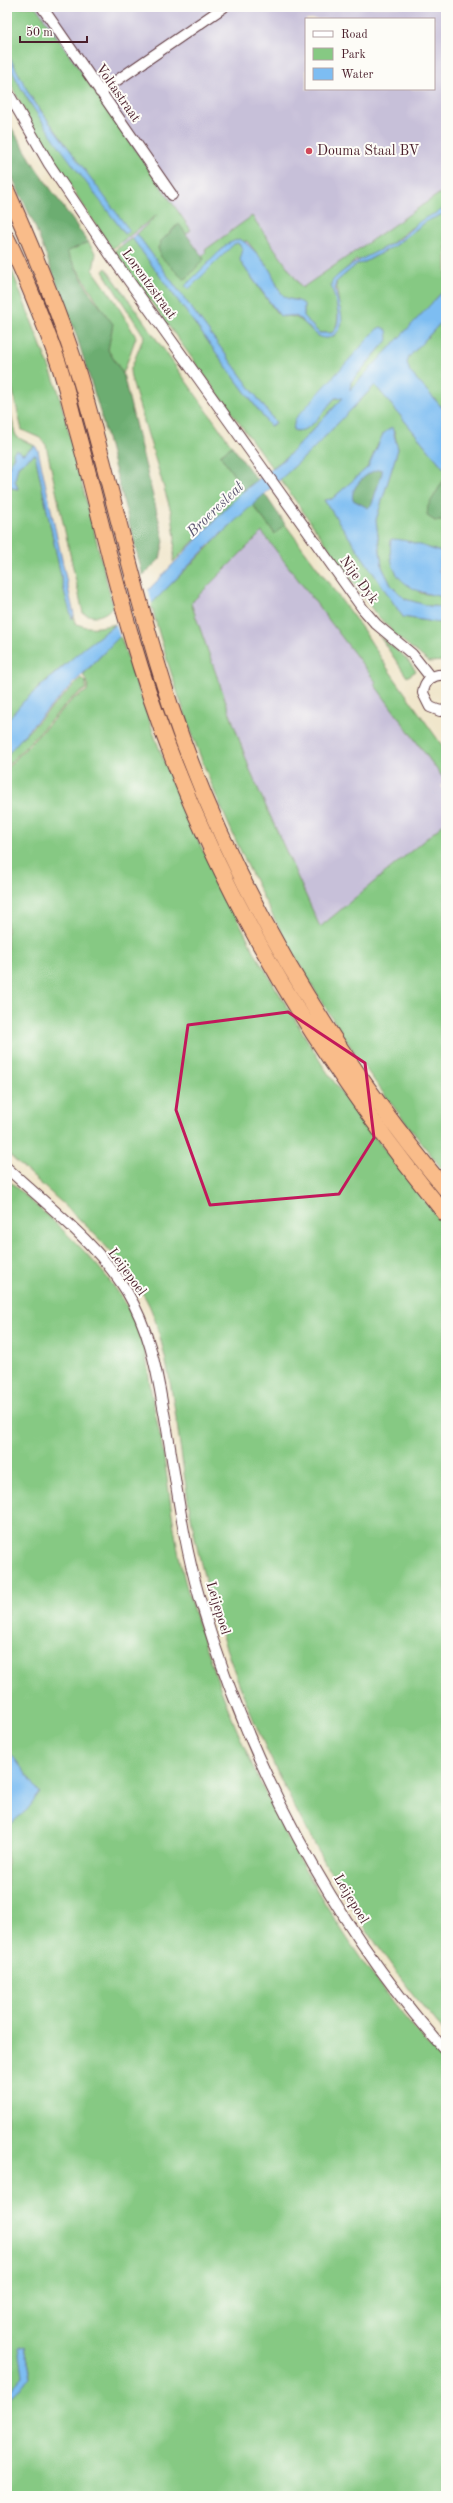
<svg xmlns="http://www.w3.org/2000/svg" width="453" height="2503" viewBox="0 0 453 2503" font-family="'Old Standard TT',serif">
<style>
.industrial{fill:#c7c0d9;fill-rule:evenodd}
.green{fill:#86c983;stroke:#687457}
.forest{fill:#6cad71;stroke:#5b664e}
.water{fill:#7dbdf2;stroke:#646e8e;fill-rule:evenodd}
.pier{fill:#f0e6cb}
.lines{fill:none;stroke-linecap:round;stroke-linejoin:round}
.minor-casing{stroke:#633d43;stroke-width:12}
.highway-casing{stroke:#633d43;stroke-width:17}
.minor{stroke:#fff;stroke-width:10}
.highway{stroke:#f9bc8a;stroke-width:15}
.marked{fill:none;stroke:#c2185b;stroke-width:3;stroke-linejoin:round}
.poi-dot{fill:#d1495b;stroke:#fdfcf7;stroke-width:1.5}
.labels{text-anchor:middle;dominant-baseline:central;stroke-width:4;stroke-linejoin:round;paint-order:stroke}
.street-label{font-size:14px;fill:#4a1f2b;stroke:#fdfcf7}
.poi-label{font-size:14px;fill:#4a1f2b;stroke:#fdfcf7;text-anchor:start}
.water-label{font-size:15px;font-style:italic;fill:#5c5671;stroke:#fdfcf7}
</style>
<rect width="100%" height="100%" fill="#fdfcf7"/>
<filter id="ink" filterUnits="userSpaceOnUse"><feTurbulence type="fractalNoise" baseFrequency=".025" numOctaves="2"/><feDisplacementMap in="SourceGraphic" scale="8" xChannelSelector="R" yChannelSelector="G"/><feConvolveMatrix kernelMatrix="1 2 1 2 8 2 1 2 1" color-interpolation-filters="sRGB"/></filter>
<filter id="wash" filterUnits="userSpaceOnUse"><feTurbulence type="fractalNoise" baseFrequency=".012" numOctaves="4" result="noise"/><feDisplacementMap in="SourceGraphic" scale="16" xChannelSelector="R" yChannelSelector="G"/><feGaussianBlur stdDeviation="0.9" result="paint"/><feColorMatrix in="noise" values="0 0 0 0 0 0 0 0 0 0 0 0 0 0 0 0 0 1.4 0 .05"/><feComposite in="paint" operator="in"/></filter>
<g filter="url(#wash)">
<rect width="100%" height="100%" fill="#f0e6cb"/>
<!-- industrial -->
<path class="industrial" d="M7,7h439v219l-187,207 -215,-295 -37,-69zM306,19h128v70h-128z
M262,531l114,151 -2,2 72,98 -5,4 5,7v29l-126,105 -69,-154 -60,-170z"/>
<!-- green -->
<path class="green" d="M7,7h29l155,223 -5,4 -8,-10 -17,17 -3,7 46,11 -2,-3 4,-4 -1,-2 47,-34 50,72 144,-99v17l-5,5 -15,7 -15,10 -19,15 -30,17h-6l-23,20c-1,16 12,39 -1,53h-13l-15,-16v-10l-7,-7 -10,-1 -5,-4 -14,-28 -21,-26 -20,3 -42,42 49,-42 4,-1 5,6 -1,15 34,48 7,5c15,-4 24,9 35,19h16l7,-13 -5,-41 21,-18 6,-1 31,-17 33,-25 19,-10v77l-96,103 1,-9 33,-38 -88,87 13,-4 26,-29h8l-56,59 -15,11 -158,-217 18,-13 138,188 6,-3 -139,-189 20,-19 -45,34 -76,-115 -29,-57v-16l22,41 96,132 4,-3 -108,-148 -14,-31z
M88,242l8,12 -3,16 22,31 21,36 -13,37 -15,-24c0,-7 3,-14 4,-21 0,-7 -39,-66 -46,-78z
M7,258l51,132 55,216c-8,10 -18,13 -30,7l-37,-168 -6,-7 -18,-8 -15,-64z
M106,268l126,178 -12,9 24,35 -71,72 2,-24 -3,-23 -41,-137 -1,-7 14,-35 -39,-61 -2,-4z
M446,317v95l-36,-40 -3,-9 2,-6z
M375,385l71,86 -11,50h11v32l-22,-5 -15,-7 11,52 26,4v10l-17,-1 -24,-7 -14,-14 -9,-18 -6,-47 22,-71 -4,-18 -16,13 -10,23 -36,32 -8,1 79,117 43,7v37l-17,1 -30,-24 -24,-25 -95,-134 30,-27z
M7,397l8,36 2,4 18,9 -12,8 -7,-3 -9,20z
M35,454l30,140 8,24 1,-3 1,8c13,7 26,4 40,1 -36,31 -78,59 -108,97v-234l11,2 -3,-9 3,-14z
M252,504l23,30 10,-10 79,107 24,38 58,82v31l-72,-98 2,-2 -114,-150 -71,71 60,170 69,154 126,-105v352c-29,-37 -58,-73 -85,-112 -95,-138 -167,-296 -210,-458z
M120,635l36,105 30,77 70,138 67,111 32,46 91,115v807c-112,-128 -212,-321 -249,-487 -14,-63 -18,-127 -32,-190 -5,-19 -9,-40 -19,-58 -34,-57 -91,-101 -139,-146v-385l66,-69 14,-8 1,-7 -5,-9z
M380,637l25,20 11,14 -9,6z
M81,678l5,5v6l-14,9 -65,68v-11l7,-9z
M7,1179c44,41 95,81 124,134 14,23 16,52 20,78 3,18 8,37 11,55 8,45 11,91 23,135 46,166 142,359 261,483v432h-439v-96l24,-24 -6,-30 3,31 -21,20v-570l2,-2 -2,1z"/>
<!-- forest -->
<path class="forest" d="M7,120l29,48 52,74 -21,10 23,41 23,31 -5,26 15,24 41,167 -4,18 -17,17 -44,-168 -23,-74 -42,-110 -27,-58z
M179,224l25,35 -17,19 -4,1 -22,-22 -3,-9 3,-7z
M232,446l25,34 -13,10 -24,-35z
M379,469l3,1v3l-10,31 -4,4 -15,-8c-4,-12 14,-28 26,-31z
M446,476v45h-11l-8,-5 1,-10z
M264,493l21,31 -10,10 -23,-30z"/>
<!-- water -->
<path class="water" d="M7,52l25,47 98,132 -5,3c-23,-32 -118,-149 -118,-182z
M446,206l-3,8 -16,7 -33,25 -31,17 -6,1 -21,18c-5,14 17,41 -2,53 -16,12 -26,-14 -39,-19 -5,-1 -10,1 -15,0l-38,-52 -2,-4 3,-11 -5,-6 -4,1 -45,45 -4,-3 42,-42 12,-5c9,3 27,24 32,33 4,7 6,16 11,22 6,8 15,4 22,10v13l15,16h13c13,-13 2,-34 -1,-49l2,-4c19,-19 37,-24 60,-37 12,-6 20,-18 32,-25 7,-4 15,-5 21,-12z
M137,234l139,189 -6,3 -138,-188z
M446,288v29l-37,40 -2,6 3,9 36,40v59l-71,-86 -65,67 -99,91 -180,184 -24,28v-34l16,-19 61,-54 32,-24 125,-131 46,-36 56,-59h-8c-10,10 -25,38 -42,32l2,-11 82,-90 4,-2 6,3 1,9 -37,43 -1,8z
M392,427l6,22 -22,71 6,47 9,18 14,14 24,7 17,1v17l-43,-7 -79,-117 8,-1 36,-32 15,-33zM379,469l3,1v3l-10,31 -4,4 -15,-8c-4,-12 14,-28 26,-31z
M35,446l3,4 36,165 -2,4 -7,-25 -30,-140 -17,12 -3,14 3,9 -11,-2v-16l7,-15 -1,-3 3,-3 7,4z
M391,539c19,0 36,10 55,14v6l-5,1 -2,11 7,6v20c-36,-4 -60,-18 -55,-58z
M7,1748l33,45 -13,17 -20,17z
M25,2346l6,31 -24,23v-7l16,-18 -4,-27z"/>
<!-- pier -->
<path class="pier" d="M148,588l4,17 -32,33 -5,-17z"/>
</g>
<g filter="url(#ink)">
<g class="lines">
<!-- minor casing -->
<g class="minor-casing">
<path id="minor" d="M42,7l130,188
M7,91l42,73 60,89 254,356 13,15 36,30 19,24
M100,92l124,-85
M446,675c-13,-2 -22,6 -23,18l7,14 10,4 6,-1
M7,1168c41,38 90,75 120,124 21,35 29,74 36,115 12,63 18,127 36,189 49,165 132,327 247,455"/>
</g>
<!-- highway casing -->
<g class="highway-casing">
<path id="highway" d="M7,191c29,65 57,132 77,201 30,105 53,211 87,315 59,176 157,340 275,483
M7,238c19,39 35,80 50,121 8,22 13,45 19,68 19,68 34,137 54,205 64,222 170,405 316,583"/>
</g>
<!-- minor -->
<use href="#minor" class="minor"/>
<!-- highway -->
<use href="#highway" class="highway"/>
</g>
</g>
<!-- marked area -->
<path class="marked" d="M288,1012l77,51 9,75 -35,56 -129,11 -34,-95 12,-85z"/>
<!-- markers -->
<circle class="poi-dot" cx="309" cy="151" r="4"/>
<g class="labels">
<!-- street labels -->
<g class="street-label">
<text transform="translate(118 93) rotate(55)">Voltastraat</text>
<text transform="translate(149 284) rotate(54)">Lorentzstraat</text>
<text transform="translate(359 580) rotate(54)">Nije Dyk</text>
<text transform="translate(127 1272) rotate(54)">Leijepoel</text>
<text transform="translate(218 1608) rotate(73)">Leijepoel</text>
<text transform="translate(351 1899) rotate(59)">Leijepoel</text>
</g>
<!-- poi labels -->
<g class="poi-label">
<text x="317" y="151">Douma Staal BV</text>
</g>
<!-- water labels -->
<g class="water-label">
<text transform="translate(216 510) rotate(-44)">Broeresleat</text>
</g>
</g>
<!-- margin -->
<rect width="453" height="2503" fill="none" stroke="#fdfcf7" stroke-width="24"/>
<!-- legend -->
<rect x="305" y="18" width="130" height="72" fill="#fdfcf7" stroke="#b5a4a5"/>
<rect x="313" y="31" width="20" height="6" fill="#ffffff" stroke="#b5a4a5"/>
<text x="341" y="38" font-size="12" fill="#4a1f2b">Road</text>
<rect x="313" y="48" width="20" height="12" fill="#86c983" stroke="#b5a4a5"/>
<text x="341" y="58" font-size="12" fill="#4a1f2b">Park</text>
<rect x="313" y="68" width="20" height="12" fill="#7dbdf2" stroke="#b5a4a5"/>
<text x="341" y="78" font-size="12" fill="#4a1f2b">Water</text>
<!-- scale -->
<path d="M20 36v6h67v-6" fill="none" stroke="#4a1f2b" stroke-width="2"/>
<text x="26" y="36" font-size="12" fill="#4a1f2b" stroke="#fdfcf7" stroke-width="3" paint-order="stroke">50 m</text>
</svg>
